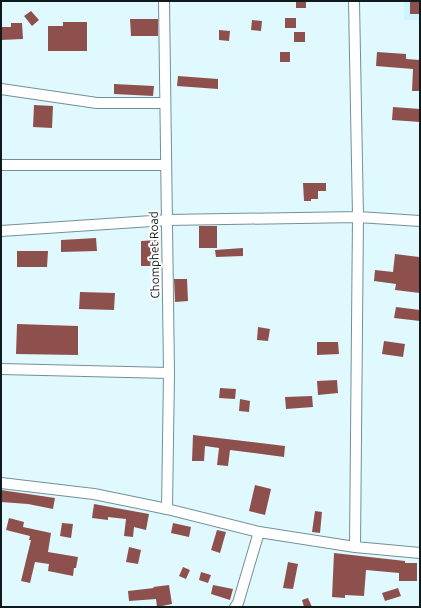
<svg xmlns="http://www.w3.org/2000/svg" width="421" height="608" viewBox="0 0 421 608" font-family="Ubuntu,sans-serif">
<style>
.built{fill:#ccf5fe}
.building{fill:#8d504c}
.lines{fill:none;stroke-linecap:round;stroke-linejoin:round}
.minor-casing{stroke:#739096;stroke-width:12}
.minor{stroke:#fff;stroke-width:10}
.labels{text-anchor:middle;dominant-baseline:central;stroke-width:4;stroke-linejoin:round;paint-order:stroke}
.street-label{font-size:12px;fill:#0e1a1c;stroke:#fff}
</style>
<rect width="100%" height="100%" fill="#e0f9ff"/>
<!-- built -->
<path class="built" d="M401,1h19v19h-16v-18z"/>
<!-- building -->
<path class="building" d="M296,1h10v7h-10z
M410,1h10v13h-10z
M31,11l8,9 -7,6 -8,-10z
M285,18h11v10h-11z
M130,19h28v17h-27z
M252,20l10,1 -1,10 -10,-1z
M63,22h24v29h-39v-25h15z
M11,23h11l1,16 -22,1v-13h10z
M219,30l11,1 -1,10 -10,-1z
M294,32h11v10h-11z
M280,52h10v10h-10z
M377,52l29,2v5l14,1v31h-8l1,-22 -37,-3z
M178,76l40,3v10l-41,-3z
M114,84l40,2 -1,10 -39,-2z
M34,105l19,1 -1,22 -19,-1z
M393,107l27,2v13l-28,-2z
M303,183h23v8h-8v8h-7v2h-7z
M199,226h18v22h-18z
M96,238l1,13 -36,1v-12z
M158,240v26h-17v-25z
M243,248v8l-27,1 -1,-7z
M17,251h31l-1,16h-30z
M395,254l24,3 1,36 -25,-3 1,-6 -22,-3 1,-11 18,2z
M174,279h13l1,22 -13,1z
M80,292l35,1 -1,17 -35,-1z
M396,307l24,3v11l-26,-3z
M17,324l61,2v29l-62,-1z
M258,327l12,2 -2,12 -11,-1z
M384,341l21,3 -2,13 -21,-3z
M317,342h21l1,12 -22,1z
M337,380l1,13 -20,2 -1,-14z
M220,388l16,1 -1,10 -16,-1z
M312,396l1,11 -27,2 -1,-12z
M240,399l10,2 -1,11 -10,-1z
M193,435l92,11 -1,11 -54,-7 -2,16 -11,-1 2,-17 -14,-2 -1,15h-12z
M255,485l16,4 -6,26 -16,-4z
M1,490l54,8 -2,11 -25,-5 -27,-2z
M94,504l55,10 -3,16 -12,-3 -1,10 -9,-1 2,-17 -18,-2v3l-16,-2z
M315,511l7,1 -2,21 -8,-1z
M9,518l15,4 -1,5 28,6 -3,19 30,5 -2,11h-2l-1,8 -25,-5 1,-7 -14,-2 -5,21 -9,-2 10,-41h-2l1,-4 -24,-6z
M62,523l11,1 -2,14 -11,-2z
M173,523l18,4 -2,10 -18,-4z
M217,530l9,2 -6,21 -9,-3z
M129,547l12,3 -3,14 -12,-2z
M334,553l71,8v2h12v18h-18v-8l-33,-3 -2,26 -19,-1v3l-13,-1z
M288,562l10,2 -5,25 -10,-1z
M183,567l7,3 -4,9 -7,-3z
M201,572l10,3 -3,8 -9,-3z
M169,585l3,19 -15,3 -1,-8 -27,2 -1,-10 26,-3 -1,-1z
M213,585l20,4 -3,11 -19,-6z
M398,588l3,8 -16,5 -3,-8z
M308,598l4,9h-8l-2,-7z"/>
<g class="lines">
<!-- minor casing -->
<g class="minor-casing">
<path id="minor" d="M164,1l5,372 -2,136
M354,1l4,216 -3,330
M1,89l96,14h67
M1,165h165
M1,231l166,-11 191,-3 62,4
M1,369l168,4
M1,483l93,11 73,15 92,23 96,15 65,6
M235,607l3,-4 21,-71"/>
</g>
<!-- minor -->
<use href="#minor" class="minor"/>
</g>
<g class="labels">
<!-- street labels -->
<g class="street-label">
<text transform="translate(154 255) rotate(-91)">Chomphet Road</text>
</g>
</g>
<!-- border -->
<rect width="421" height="608" fill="none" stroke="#0e1a1c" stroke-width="4"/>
</svg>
